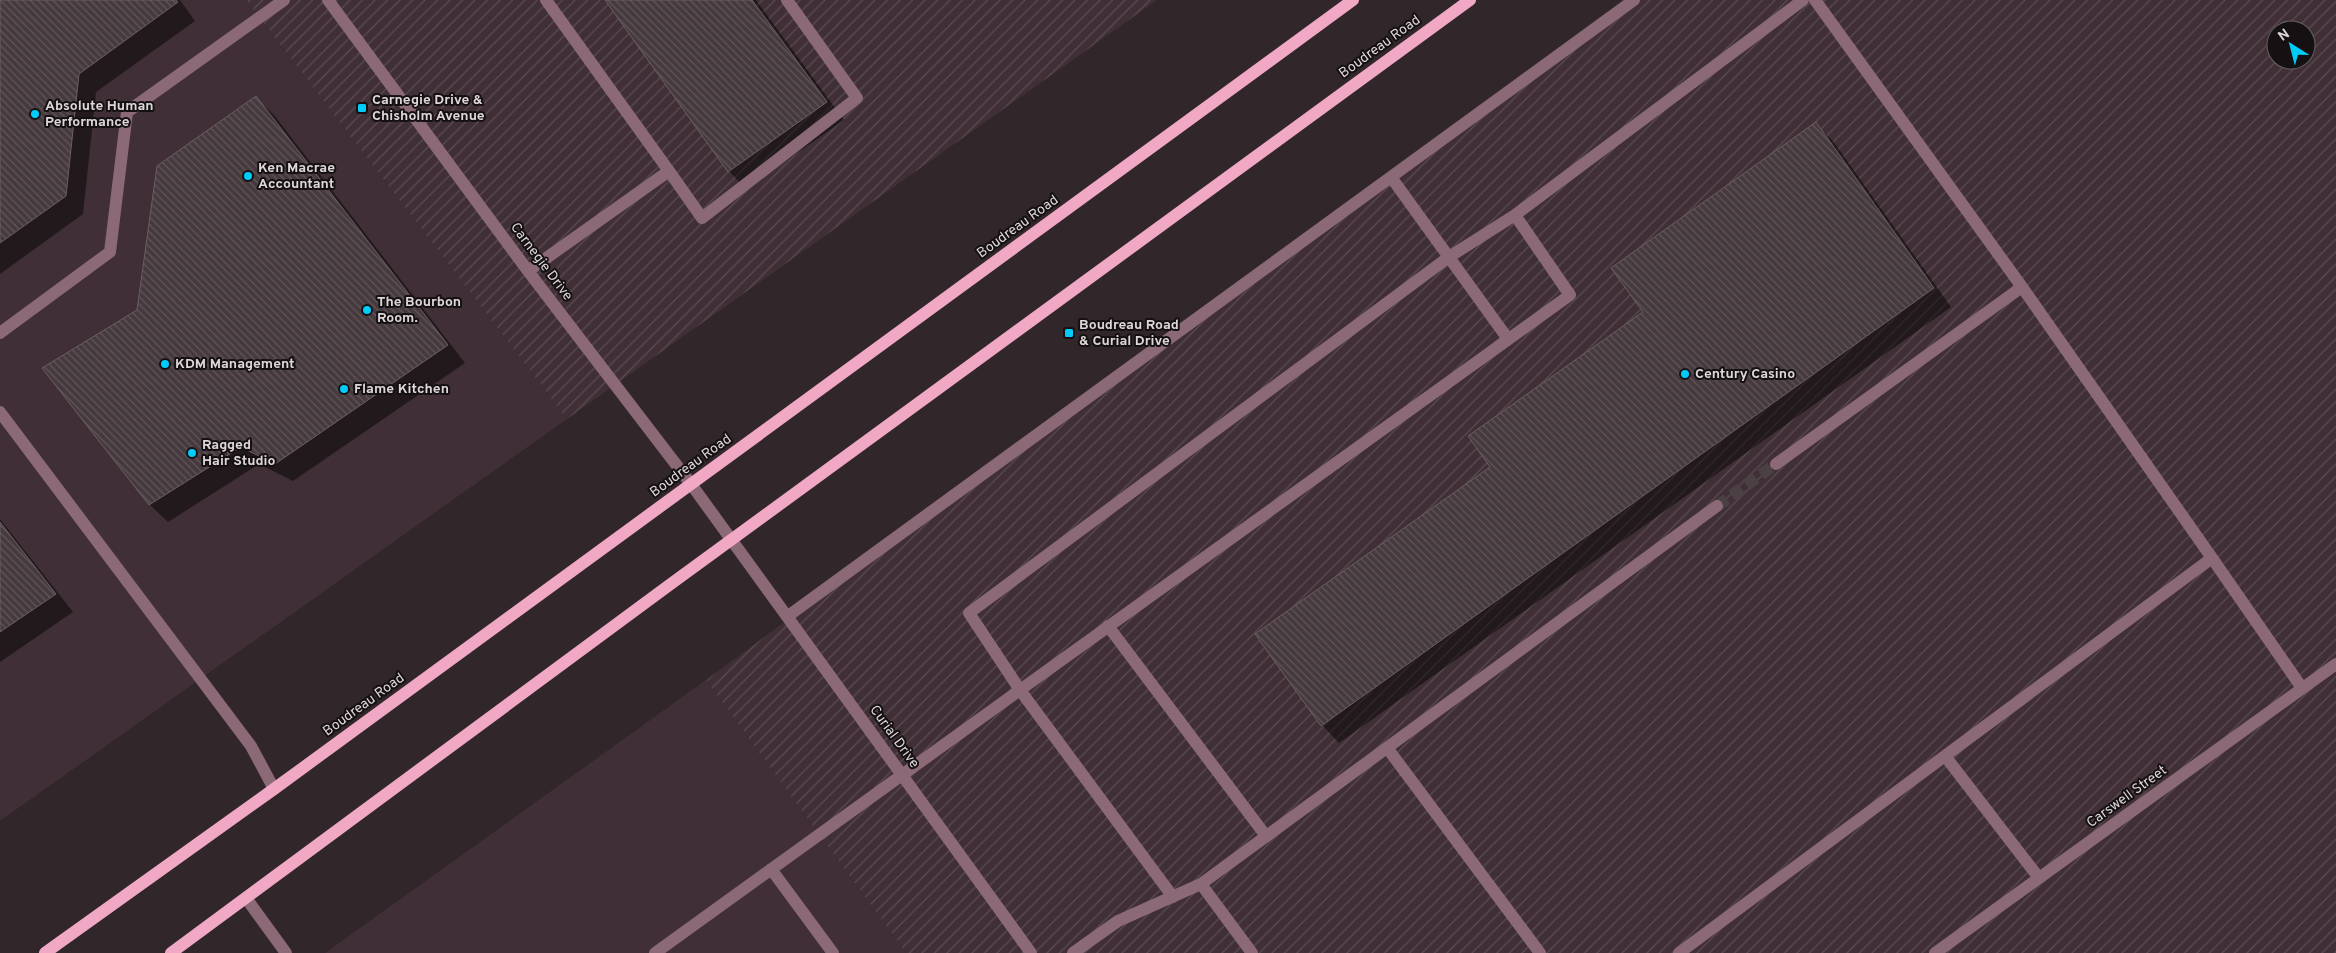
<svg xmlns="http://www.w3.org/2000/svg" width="2336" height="953" viewBox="0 0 2336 953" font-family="Overpass,sans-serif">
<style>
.built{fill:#402f36}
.industrial{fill:url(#industrial-furrows);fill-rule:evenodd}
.shadow{fill:#0007}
.building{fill:url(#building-back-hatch);stroke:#6c5f64}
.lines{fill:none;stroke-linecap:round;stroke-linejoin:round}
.minor-tunnel{stroke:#4b4144;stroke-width:12;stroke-dasharray:12 6;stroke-linecap:butt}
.minor{stroke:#8c6977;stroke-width:12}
.major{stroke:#f0a8c5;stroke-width:12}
.poi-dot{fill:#00cbf9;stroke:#151012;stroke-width:2}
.labels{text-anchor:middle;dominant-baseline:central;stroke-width:4;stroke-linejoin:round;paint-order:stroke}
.street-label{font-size:14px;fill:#ded7d9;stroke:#151012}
.poi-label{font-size:14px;font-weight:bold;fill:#ded7d9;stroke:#151012;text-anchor:start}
</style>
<defs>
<pattern id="industrial-furrows" width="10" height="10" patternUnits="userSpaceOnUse" patternTransform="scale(1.25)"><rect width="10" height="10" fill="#402f36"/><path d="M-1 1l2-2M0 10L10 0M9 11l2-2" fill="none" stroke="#5b4c52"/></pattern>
<pattern id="building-back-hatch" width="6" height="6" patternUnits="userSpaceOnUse" patternTransform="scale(1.25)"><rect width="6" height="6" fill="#463a3f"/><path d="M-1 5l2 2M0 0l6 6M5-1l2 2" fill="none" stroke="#60565a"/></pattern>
</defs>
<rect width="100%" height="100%" fill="#31262a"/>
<!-- built -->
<path class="built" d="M0,0h246l321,419 -567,402z
M706,680l200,273h-581z"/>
<!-- industrial -->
<path class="industrial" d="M246,0h911l-590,419z
M1626,0h710v953h-1430l-200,-273zM2276,30h30v30h-30z"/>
<!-- shadow -->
<path class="shadow" d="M0,0h180l15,21 -99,71 -13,122 -83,60z
M607,0h149l88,120 -98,69 -17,-18z
M256,98l18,17 191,248 -172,118 -34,-17 -91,58 -18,-17 -106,-136 94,-58z
M1815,124l18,17 118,166 -612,436 -17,-18 170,-258 152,-155z
M0,519l73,93 -73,50z"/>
<!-- building -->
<path class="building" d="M0,0h176l2,2 -99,72 -13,122 -66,47z
M605,0h147l75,102 -99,70z
M256,96l192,249 -173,119 -34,-17 -92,58 -107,-137 95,-58 20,-144z
M1816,122l118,166 -613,438 -66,-92 235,-167 -22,-31 175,-124 -32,-44z
M0,522l56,72 -56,38z"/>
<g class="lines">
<!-- minor-tunnel -->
<path class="minor-tunnel" d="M1717,506l59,-42"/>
<!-- minor -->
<path class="minor" d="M328,0l200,271 163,213 340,469
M546,0l123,171
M1391,177l117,162
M528,271l141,-100 33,47 155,-120 -70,-98
M0,333l110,-81 17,-140 157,-112
M0,412l251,334 23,43
M1776,464l246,-177
M2212,558l90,130
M788,616l846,-616
M1108,626l158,210
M1388,749l152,204
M1945,756l94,122
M771,869l62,84
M1201,884l51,69
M1173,897l-153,-207 550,-395 -55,-80 288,-215
M246,898l40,55
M655,953l365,-263 -51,-77 480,-356 66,-42
M1073,953l45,-32 83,-37 516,-378
M1679,953l533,-395 -190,-271 -207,-287
M1935,953l401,-289"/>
<!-- major -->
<path class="major" d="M45,953l229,-164 1079,-789
M171,953l497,-367 802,-586"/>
</g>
<!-- markers -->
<g class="poi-dot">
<rect x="357" y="103" width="10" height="10" rx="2.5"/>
<circle cx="35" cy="114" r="5"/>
<circle cx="248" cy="176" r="5"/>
<circle cx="367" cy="310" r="5"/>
<rect x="1064" y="328" width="10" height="10" rx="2.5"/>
<circle cx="165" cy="364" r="5"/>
<circle cx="1685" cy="374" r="5"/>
<circle cx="344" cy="389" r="5"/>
<circle cx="192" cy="453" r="5"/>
</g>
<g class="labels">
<!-- street labels -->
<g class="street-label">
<text transform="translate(1380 47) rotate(-36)">Boudreau Road</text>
<text transform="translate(1018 227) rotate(-36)">Boudreau Road</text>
<text transform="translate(541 262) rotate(53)">Carnegie Drive</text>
<text transform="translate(691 466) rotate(-36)">Boudreau Road</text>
<text transform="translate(364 705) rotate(-36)">Boudreau Road</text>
<text transform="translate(894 737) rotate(54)">Curial Drive</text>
<text transform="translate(2127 797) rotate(-36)">Carswell Street</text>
</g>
<!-- poi labels -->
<g class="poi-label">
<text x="372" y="100">Carnegie Drive &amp;<tspan x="372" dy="16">Chisholm Avenue</tspan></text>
<text x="45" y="106">Absolute Human<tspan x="45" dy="16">Performance</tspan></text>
<text x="258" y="168">Ken Macrae<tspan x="258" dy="16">Accountant</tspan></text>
<text x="377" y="302">The Bourbon<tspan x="377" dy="16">Room.</tspan></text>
<text x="1079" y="325">Boudreau Road<tspan x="1079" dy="16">&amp; Curial Drive</tspan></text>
<text x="175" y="364">KDM Management</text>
<text x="1695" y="374">Century Casino</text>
<text x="354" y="389">Flame Kitchen</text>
<text x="202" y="445">Ragged<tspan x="202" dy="16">Hair Studio</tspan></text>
</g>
</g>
<!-- north arrow -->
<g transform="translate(2291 45) rotate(324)"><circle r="24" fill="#151012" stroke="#656062"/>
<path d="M0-4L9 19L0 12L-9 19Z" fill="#00cbf9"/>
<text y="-8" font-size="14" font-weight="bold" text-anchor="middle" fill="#ded7d9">N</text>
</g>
</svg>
